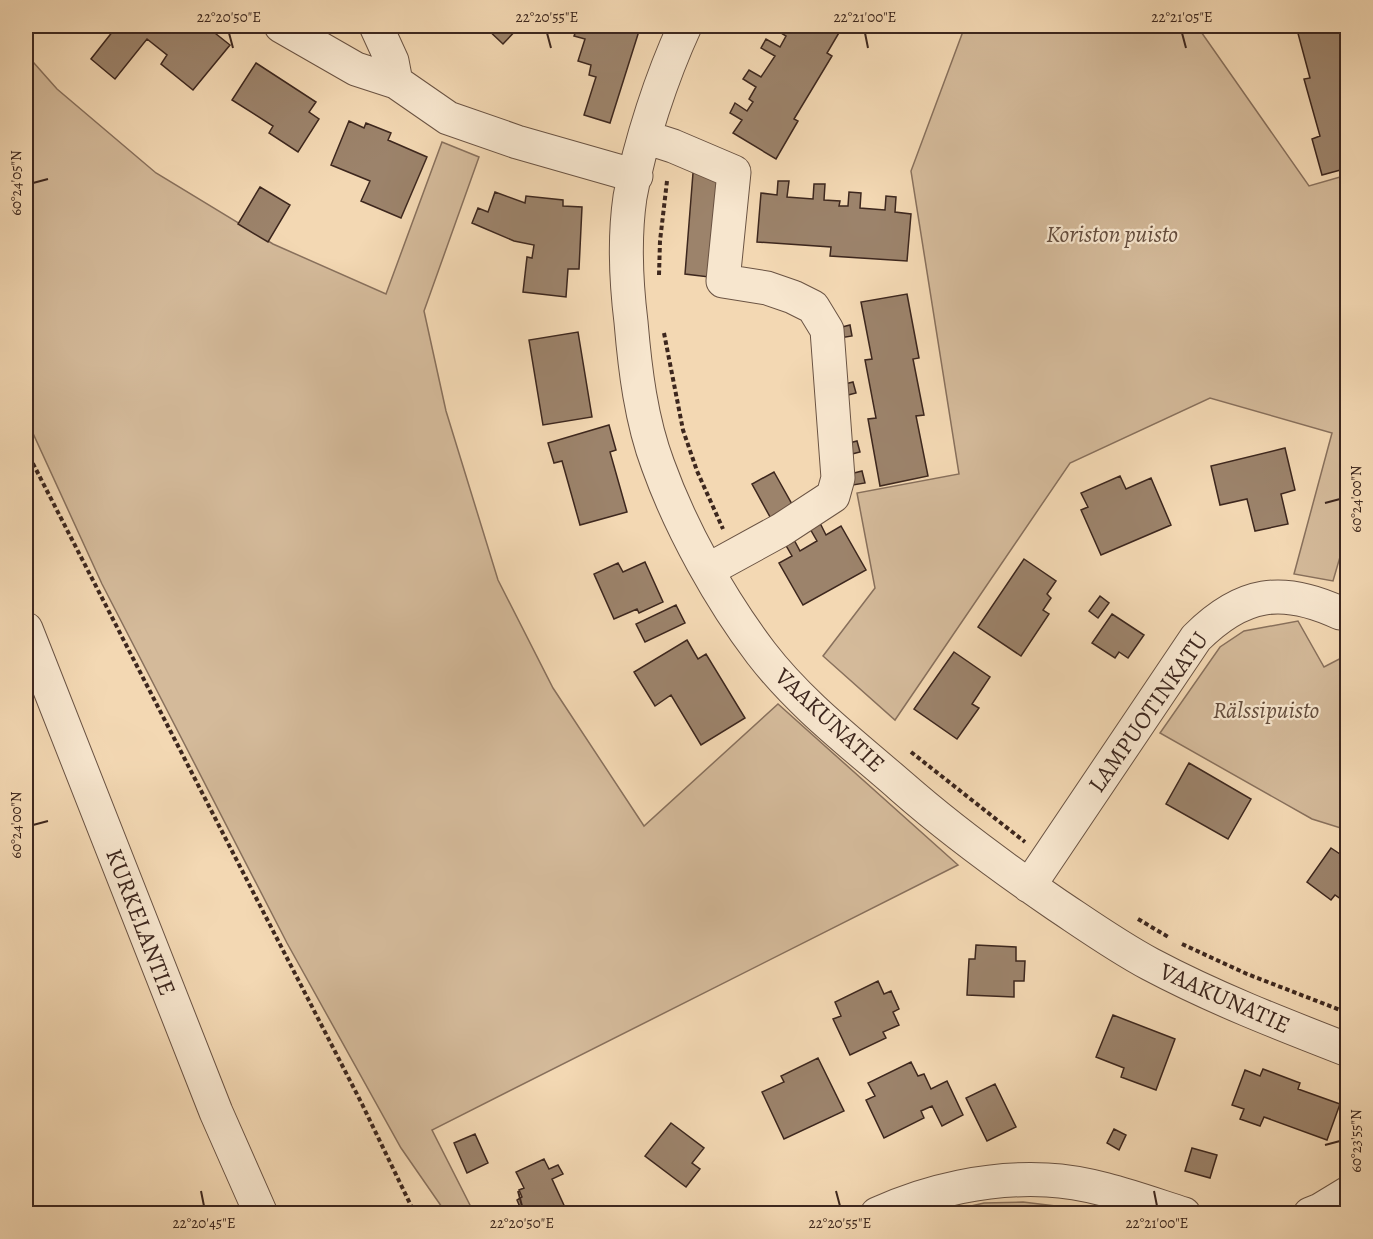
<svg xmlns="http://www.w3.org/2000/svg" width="1373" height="1239" viewBox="0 0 1373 1239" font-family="Alegreya,serif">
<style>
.green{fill:#d4ba9a;stroke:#88705c;stroke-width:1.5}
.building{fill:#9c836b;stroke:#3d271e;stroke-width:1.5}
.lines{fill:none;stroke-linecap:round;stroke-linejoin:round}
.minor-casing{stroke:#6a5343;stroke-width:35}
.path{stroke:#3d271e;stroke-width:4;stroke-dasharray:4.5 3;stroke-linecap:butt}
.minor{stroke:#f7e6ce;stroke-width:33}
.ticks{fill:none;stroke:#3d271e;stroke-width:2}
.labels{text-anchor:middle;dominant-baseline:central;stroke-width:4.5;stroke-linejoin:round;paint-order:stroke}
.park-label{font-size:24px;font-style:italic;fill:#634c3d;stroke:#f7e6ce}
.street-label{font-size:24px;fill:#3d271e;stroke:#f7e6ce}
.neatline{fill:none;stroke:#3d271e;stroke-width:2}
.ticks-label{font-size:15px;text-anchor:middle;fill:#3d271e}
</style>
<rect width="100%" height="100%" fill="#f3d8b3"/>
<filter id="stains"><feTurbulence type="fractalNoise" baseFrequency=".00333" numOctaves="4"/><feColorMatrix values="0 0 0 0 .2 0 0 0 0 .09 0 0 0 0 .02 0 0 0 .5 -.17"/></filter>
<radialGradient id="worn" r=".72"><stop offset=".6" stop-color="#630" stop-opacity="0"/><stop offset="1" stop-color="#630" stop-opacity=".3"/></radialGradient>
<!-- green -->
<path class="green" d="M965,26h232l112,160 38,-11v358l-14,48 -39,-7 38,-141 -122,-35 -140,65 -175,257 -72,-64 52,-68 -18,-95 102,-19 -48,-303z
M26,54l31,35 99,84 117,71 113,50 56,-152 37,15 -55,154 22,100 52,169 55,108 91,138 134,-122 180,161 -526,265 42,83h-28l-45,-65 -114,-205 -185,-359 -76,-166z
M1298,621l26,46 23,-12v175l-35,-11 -152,-86 60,-86 24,-16z
M1023,1202l49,6 21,5h-152l43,-10z"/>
<!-- building -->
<path class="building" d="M117,26h89l24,19 -37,45 -32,-26 6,-9 -20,-16 -32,40 -24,-20z
M484,26h36l-17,18z
M578,26h44l17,5 -29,92 -26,-8 12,-38 -7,-2 2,-10 -13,-4 7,-22 -11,-3z
M785,26h58l-16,27 5,3 -38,63 4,2 -22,38 -43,-26 9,-13 -12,-7 5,-10 12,8 6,-9 -4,-3 7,-12 -13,-8 6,-9 12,7 14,-21 -14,-8 5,-9 14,8 6,-11 -5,-3z
M1296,26h52v142l-26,7 -10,-36 8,-3 -16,-57 6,-1z
M256,63l60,39 -7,10 10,7 -21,33 -29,-19 4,-7 -41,-26z
M349,121l15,7 2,-5 25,10 -3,7 39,17 -26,61 -40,-17 9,-20 -39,-16z
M693,173l25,3 -9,101 -24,-3z
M778,181h11l-2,16 26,2 1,-15h11l-1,16 16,1 -1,5h9l1,-14 12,1 -1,15 25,2 1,-14 10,1 -1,15 16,2 -4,47 -77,-5 1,-9 -74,-5 4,-49 16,2z
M260,187l30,18 -22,37 -30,-18z
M495,192l30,11 1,-7 37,4v6l19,1 -3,62h-11l-2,28 -43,-5 4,-35 5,1 2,-13 -20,-4 -42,-18 6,-15 10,4z
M907,294l12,64 -6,1 11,56 -8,1 12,60 -48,10 -12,-67 8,-1 -11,-58 7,-1 -11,-57z
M850,325l2,11 -12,2 -2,-10z
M578,332l14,85 -49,8 -14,-85z
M853,382l3,11 -12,3 -3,-11z
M609,425l7,25 -6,2 17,60 -47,13 -18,-64 -8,2 -6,-20z
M857,441l3,11 -12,3 -3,-11z
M1285,448l10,42 -14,4 7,30 -33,7 -8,-32 -27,6 -9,-39z
M862,471l3,12 -12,2 -3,-11z
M774,472l23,41 -22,13 -23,-42z
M1120,476l6,13 25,-11 20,47 -70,30 -20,-45 7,-3 -7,-14z
M819,521l7,14 15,-9 25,44 -63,35 -24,-42 13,-7 -8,-14 9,-4 7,13 17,-10 -8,-14z
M1024,559l32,22 -9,13 4,4 -8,12 6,4 -28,42 -43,-29z
M645,562l18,40 -24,11 -2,-4 -23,10 -20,-45 24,-11 5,9z
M1100,596l9,7 -11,15 -9,-7z
M676,605l9,18 -40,19 -9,-18z
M1112,614l32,21 -16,23 -9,-6 -4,6 -23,-15z
M687,640l11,19 8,-5 39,64 -44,27 -30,-50 -16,11 -21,-34z
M954,652l36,25 -18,27 7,4 -22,31 -43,-30z
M1189,763l62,36 -23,40 -62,-35z
M1331,848l12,8 3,-5 2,1v52l-13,-9 -4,5 -24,-18z
M976,945l40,2v14h9l-1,20h-10v16l-47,-2 2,-36h6z
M878,981l6,13 7,-3 8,18 -6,3 6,13 -16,7 3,6 -36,17 -17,-36 8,-3 -6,-14z
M1113,1015l62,24 -19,51 -35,-13 3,-9 -28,-11z
M818,1058l26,53 -60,28 -22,-47 22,-10 -3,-6z
M911,1062l7,14 6,-2 7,15 16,-8 16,34 -21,11 -10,-20 -11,5 3,7 -40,20 -18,-38 9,-4 -7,-13z
M1263,1069l37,14 -2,6 42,15 -13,36 -63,-23 -4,9 -20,-7 4,-10 -12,-4 13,-35 15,6z
M995,1084l21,43 -29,14 -21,-43z
M671,1123l33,25 -12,15 8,6 -14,18 -41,-31z
M1114,1129l12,6 -7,15 -12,-7z
M475,1134l13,29 -21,10 -13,-30z
M1192,1148l25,7 -7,23 -25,-7z
M544,1159l5,10 9,-4 5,9 -11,5 16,35h-45l-6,-14 5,-3 -3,-7 5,-2 -8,-16z"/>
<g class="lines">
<!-- minor casing -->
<g class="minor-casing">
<path id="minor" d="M281,26l75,43 40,13 52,36 69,24 119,34
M376,26l16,35 4,21
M685,26c-23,50 -45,116 -55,171 -6,41 -4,84 1,125 4,47 10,98 27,143 23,64 62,134 103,188 40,52 92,91 141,134 49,43 101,81 155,118 30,20 61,42 93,59 64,34 131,60 198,86
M645,137l28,9 61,26 -11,109 44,7 26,9 20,10 14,23 11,148 -5,18 -52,34 -73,40
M26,629l190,483 45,102
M1029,886l167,-248c46,-46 86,-52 144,-25
M877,1214c52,-24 113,-37 170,-34 46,2 93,20 137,34
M1310,1214l10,-4 28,-17"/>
</g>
<!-- path -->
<path class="path" d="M659,275l1,-34 7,-60
M664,333l19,97 14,41 26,58
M26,450l336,654 53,110
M911,752l114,90
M1138,919l32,19
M1182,944l65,30 101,39"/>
<!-- minor -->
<use href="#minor" class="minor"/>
</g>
<!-- ticks -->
<path class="ticks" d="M229,33l4,15M547,33l4,15M865,33l3,15M1182,33l4,15M33,183l15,-4M1325,503l15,-4M33,825l15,-4M1325,1145l15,-4M201,1191l3,15M518,1191l4,15M836,1191l4,15M1154,1191l3,15"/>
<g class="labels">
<!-- park labels -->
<g class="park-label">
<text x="1112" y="234">Koriston puisto</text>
<text x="1266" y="710">Rälssipuisto</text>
</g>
<!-- street labels -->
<g class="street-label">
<text transform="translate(1148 712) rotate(-55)">LAMPUOTINKATU</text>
<text transform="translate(830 720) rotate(43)">VAAKUNATIE</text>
<text transform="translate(141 922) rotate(69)">KURKELANTIE</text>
<text transform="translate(1225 998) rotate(24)">VAAKUNATIE</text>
</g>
</g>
<!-- margin -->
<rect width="1373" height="1239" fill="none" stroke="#f3d8b3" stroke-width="66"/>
<rect x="33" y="33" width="1307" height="1173" class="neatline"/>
<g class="ticks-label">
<text x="229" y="22">22°20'50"E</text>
<text x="547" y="22">22°20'55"E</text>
<text x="865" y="22">22°21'00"E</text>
<text x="1182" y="22">22°21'05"E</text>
<text transform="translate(16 183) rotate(-90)" y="5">60°24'05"N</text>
<text transform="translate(1356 499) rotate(-90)" y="5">60°24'00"N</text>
<text transform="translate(16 825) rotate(-90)" y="5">60°24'00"N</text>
<text transform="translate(1356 1141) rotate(-90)" y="5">60°23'55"N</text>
<text x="204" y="1228">22°20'45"E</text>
<text x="522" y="1228">22°20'50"E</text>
<text x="840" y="1228">22°20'55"E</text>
<text x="1157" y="1228">22°21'00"E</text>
</g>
<rect width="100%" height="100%" filter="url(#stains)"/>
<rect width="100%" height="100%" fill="url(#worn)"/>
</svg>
